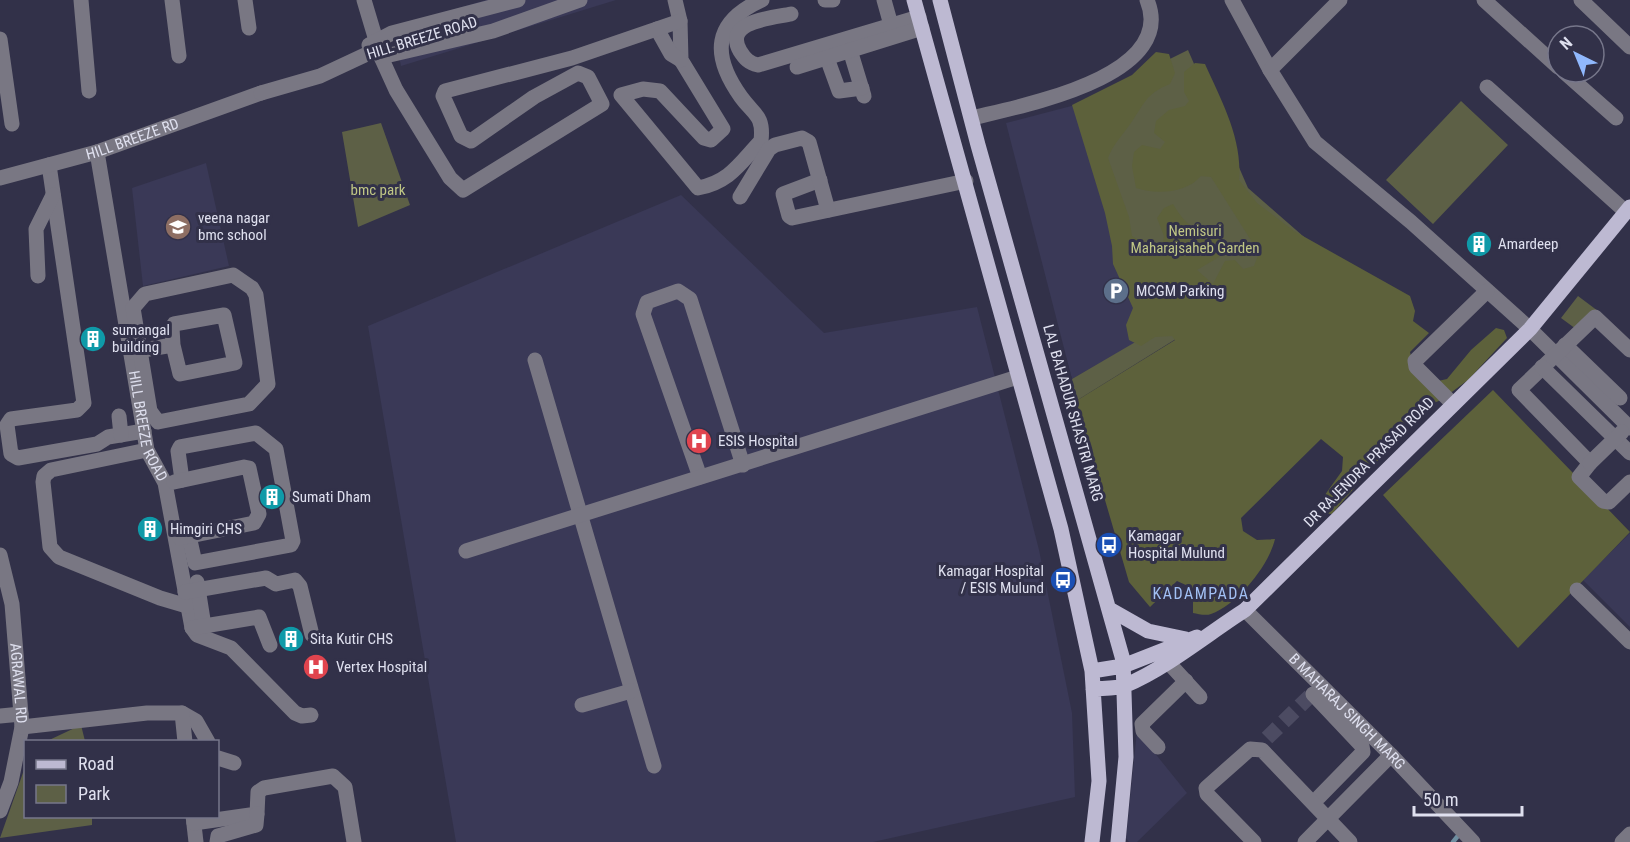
<svg xmlns="http://www.w3.org/2000/svg" width="1630" height="842" viewBox="0 0 1630 842" font-family="'Roboto Condensed',sans-serif">
<style>
.built{fill:#3a3957}
.green{fill:#5d6046}
.forest{fill:#5d613b}
.lines{fill:none;stroke-linecap:round;stroke-linejoin:round}
.stream{stroke:#6e8ea0;stroke-width:4.5}
.minor-tunnel{stroke:#4c4b62;stroke-width:15;stroke-dasharray:15 8;stroke-linecap:butt}
.minor{stroke:#797783;stroke-width:15}
.major{stroke:#bdb9d2;stroke-width:15}
.minor-bridge{stroke:#797783;stroke-width:15}
.labels{text-anchor:middle;dominant-baseline:central;stroke-width:6;stroke-linejoin:round;paint-order:stroke}
.street-label{font-size:15px;fill:#dfe0ef;stroke:#323149}
.park-label{font-size:15px;fill:#c0c785;stroke:#323149}
.poi-label{font-size:15px;fill:#dfe0ef;stroke:#323149;text-anchor:start}
.neighbourhood-label{font-size:16px;letter-spacing:1.5px;fill:#a2c0f4;stroke:#323149}
</style>
<rect width="100%" height="100%" fill="#323149"/>
<!-- built -->
<path class="built" d="M486,0h130l-215,66 -8,-39z
M1079,104l65,234 -72,41 -66,-256z
M206,163l23,103 -86,20 -11,-98z
M681,195l143,138 153,-26 62,243 33,163 3,84 -202,45h-417l-88,-516z
M1630,533v94l-47,-47z
M1137,731l50,62 -50,49h-8l-3,-4z"/>
<!-- green -->
<path class="green" d="M1188,50l60,138 71,62 -243,151 -4,-22 72,-42 -65,-233z
M1461,101l47,44 -75,79 -47,-44z
M381,123l29,82 -52,22 -16,-95z
M1578,296l20,15 -22,18 -15,-11z
M81,725l4,16 -40,1z
M25,767l1,49 66,1v8l-92,13z"/>
<!-- forest -->
<path class="forest" d="M1156,52l13,2 6,19 -5,11c-26,10 -26,22 -42,43 -8,11 -15,18 -20,31l21,59 3,19 22,13h8l2,-13 -7,-18 7,-10 9,-4c13,22 21,26 45,31l7,11 -6,11 -22,13 16,14 12,-23 10,-1 8,9 11,-3 5,-13 -48,-76 -10,-1c-14,17 -45,19 -65,12l-4,-22 2,-14 8,-7 18,4 5,-7 -11,-9 2,-12 13,-11 16,-4 4,-5 -5,-9v-20l11,-9 10,1c16,36 38,75 34,116l18,23 37,28 116,65 5,15 -2,10 16,12 -19,19 4,16 15,15 18,-4 24,-29 25,-22 8,2 3,8 -39,42 -27,20 -28,12 -21,32 -60,70 -11,-1 -4,-7 25,-35 1,-14 -22,-18 -80,79 2,13 14,9 18,-1c-6,26 -37,65 -64,75 -5,2 -13,0 -18,-1v-13l-5,-14 -11,-5 -27,26 -21,-25 -53,-181 99,-61 -3,-4 -17,1 -14,9 -12,-6 -3,-15 7,-17 -20,-44 -1,-18 -7,-33 -33,-108 60,-30z
M1493,390l137,142 -112,116 -135,-153z"/>
<g class="lines">
<!-- stream -->
<path class="stream" d="M1453,842l4,-5"/>
<!-- minor-tunnel -->
<path class="minor-tunnel" d="M1267,738l43,-42"/>
<!-- minor -->
<g class="minor">
<path d="M81,0l8,91"/>
<path d="M172,0l7,56"/>
<path d="M245,0l4,28"/>
<path d="M364,0l17,57 112,-26 87,-31"/>
<path d="M675,0l5,21 1,39 42,69 -12,11 -7,-2 -44,-47 -17,-2 -22,6 77,93c32,-6 42,-25 63,-47 3,-26 -7,-26 -20,-44 -30,-42 -28,-75 21,-97"/>
<path d="M825,0h8"/>
<path d="M884,0l7,25"/>
<path d="M1232,0l38,70"/>
<path d="M1340,0l-70,70 45,72 96,80 119,107 100,99"/>
<path d="M1484,0l74,67"/>
<path d="M1581,0l49,47"/>
<path d="M791,14c-19,4 -68,7 -51,37 5,8 9,12 18,14l161,-48"/>
<path d="M657,29l14,25 10,6"/>
<path d="M0,39l12,85"/>
<path d="M369,45l23,-12 126,-33"/>
<path d="M850,50l14,46"/>
<path d="M381,57l15,33 54,88 13,12 139,-86 -14,-27 -10,-4 -44,24 -63,44 -10,-5 -18,-40 2,-5 127,-33 108,-37"/>
<path d="M827,58l12,33 23,-3"/>
<path d="M797,67l125,-39"/>
<path d="M1564,72l52,46"/>
<path d="M1487,87l139,125"/>
<path d="M972,118c48,-12 207,-41 175,-118"/>
<path id="s1" d="M97,152l50,298 18,33 27,145 5,7 34,13 64,65 7,3 9,-1"/>
<path d="M49,165l35,238 -7,7 -66,9 -4,6 4,29 7,4 79,-14 11,-7 36,-6"/>
<path id="s2" d="M0,178l97,-26 164,-59"/>
<path d="M820,180l-37,14 6,22 3,2 174,-37"/>
<path d="M740,197l29,-48 6,-4 27,-7 7,4 19,68"/>
<path d="M233,275l19,13 4,7 12,89 -19,20 -91,18 -8,-11 -17,-103 12,-14z"/>
<path d="M38,276l-2,-47 17,-34"/>
<path d="M1565,345l55,53"/>
<path d="M1630,350l-35,-33 -76,73 71,73 -11,14 24,24 6,1 21,-20"/>
<path d="M131,352l42,-7 -1,-17 2,-4 50,-9 11,48 -55,11 -7,-29"/>
<path d="M535,360l119,406"/>
<path d="M1542,367l88,86"/>
<path d="M1453,404l-37,-37 -1,-6 72,-70"/>
<path d="M119,416l2,19"/>
<path d="M147,450l-96,20 -7,6 -1,6 7,65 9,10 101,41 27,8"/>
<path d="M1590,463l32,-31"/>
<path d="M700,477l-57,-163 4,-12 31,-11 12,8 53,166"/>
<path d="M182,480l-4,-29 2,-4 76,-14 20,16 17,92 -2,4 -96,18 -6,-27"/>
<path d="M174,482l70,-15 5,1 10,46 -5,9 -74,15"/>
<path d="M466,551l552,-174"/>
<path id="s3" d="M0,555l12,49 10,123 -11,55 -11,29"/>
<path d="M197,582l7,44"/>
<path d="M1577,590l53,52"/>
<path d="M185,592l81,-14 10,6 19,-4 5,6 12,49"/>
<path id="s4" d="M1245,610l146,145 82,87"/>
<path d="M192,628l67,-11 11,28"/>
<path d="M1167,661l33,36"/>
<path d="M1313,694l49,52 1,6 -44,45"/>
<path d="M582,705l49,-14"/>
<path d="M182,713l14,8 12,21"/>
<path d="M0,716l21,-2"/>
<path d="M22,727l125,-14h35l3,29"/>
<path d="M1158,747l-15,-16 -1,-7 44,-43"/>
<path d="M218,758l16,5"/>
<path d="M193,816l3,26"/>
<path d="M194,823l63,-9 1,-22 6,-4 69,-12 12,11 9,55"/>
<path d="M217,842l1,-6 38,-11 1,-11"/>
<path d="M1254,842l-47,-48 -1,-6 44,-39 12,1 88,92"/>
<path d="M1305,842l86,-87"/>
<path d="M1622,842l8,-8"/>
</g>
<!-- major -->
<path class="major" d="M914,0l147,529 31,142 7,110 -7,61
M940,0l38,145 145,515 3,97 -8,85
M1111,610l37,21 38,8
M1092,671l31,-5 74,-29
M1093,689c10,-1 23,0 33,-4 39,-16 83,-52 119,-75l285,-281 100,-122"/>
<!-- minor-bridge -->
<path class="minor-bridge" d="M261,93l59,-17 62,-29"/>
</g>
<!-- icons -->
<defs>
<g id="school-disc" transform="scale(1.35)"><circle r="9.5" fill="#8d6e63" stroke="#323149"/><path d="M0-5L7-2L0 1L-7-2ZM-4 1L0 2.5L4 1V4Q0 6-4 4Z" fill="#fff"/></g>
<g id="building-disc" transform="scale(1.35)"><circle r="9.5" fill="#0f9aa8" stroke="#323149"/><path d="M-4-6H4V6H1V3H-1V6H-4ZM-2.5-4.3h1.7v1.8h-1.7ZM.8-4.3h1.7v1.8H.8ZM-2.5-1h1.7V.8h-1.7ZM.8-1h1.7V.8H.8Z" fill="#fff"/></g>
<g id="parking-disc" transform="scale(1.35)"><circle r="9.5" fill="#5c6f8a" stroke="#323149"/><path d="M-3.5-5.5H1a3.5 3.5 0 0 1 0 7H-1V5.5H-3.5ZM-1-3.4V-.6H.8a1.4 1.4 0 0 0 0-2.8Z" fill="#fff"/></g>
<g id="hospital-disc" transform="scale(1.35)"><circle r="9.5" fill="#e0444e" stroke="#323149"/><path d="M-5-5h3v3.5h4V-5h3V5h-3V1.5h-4V5h-3Z" fill="#fff"/></g>
<g id="bus-disc" transform="scale(1.35)"><circle r="9.5" fill="#1a4fb4" stroke="#323149"/><path d="M-5-6H5V4H4V6H2V4H-2V6H-4V4H-5ZM-3.5-4V0h7V-4ZM-3.5 1.2v1.5H-2V1.2ZM2 1.2v1.5H3.5V1.2Z" fill="#fff"/></g>
</defs>
<g fill-rule="evenodd">
<use href="#school-disc" x="178" y="227"/>
<use href="#building-disc" x="1479" y="244"/>
<use href="#parking-disc" x="1116" y="291"/>
<use href="#building-disc" x="93" y="339"/>
<use href="#hospital-disc" x="699" y="441"/>
<use href="#building-disc" x="272" y="497"/>
<use href="#building-disc" x="150" y="529"/>
<use href="#bus-disc" x="1109" y="545"/>
<use href="#bus-disc" x="1063" y="580"/>
<use href="#building-disc" x="291" y="639"/>
<use href="#hospital-disc" x="316" y="667"/>
</g>
<g class="labels">
<!-- street labels -->
<g class="street-label">
<text transform="translate(422 38) rotate(-17)">HILL BREEZE ROAD</text>
<text stroke="none"><textPath href="#s2" startOffset="138">HILL BREEZE RD</textPath></text>
<text transform="translate(1073 413) rotate(74)">LAL BAHADUR SHASTRI MARG</text>
<text stroke="none"><textPath href="#s1" startOffset="279">HILL BREEZE ROAD</textPath></text>
<text transform="translate(1369 462) rotate(-45)">DR RAJENDRA PRASAD ROAD</text>
<text stroke="none"><textPath href="#s3" startOffset="130">AGRAWAL RD</textPath></text>
<text stroke="none"><textPath href="#s4" startOffset="144">B MAHARAJ SINGH MARG</textPath></text>
</g>
<!-- park labels -->
<g class="park-label">
<text x="378" y="190">bmc park</text>
<text x="1195" y="231">Nemisuri<tspan x="1195" dy="17">Maharajsaheb Garden</tspan></text>
</g>
<!-- poi labels -->
<g class="poi-label">
<text x="198" y="218">veena nagar<tspan x="198" dy="17">bmc school</tspan></text>
<text x="1498" y="244">Amardeep</text>
<text x="1136" y="291">MCGM Parking</text>
<text x="112" y="330">sumangal<tspan x="112" dy="17">building</tspan></text>
<text x="718" y="441">ESIS Hospital</text>
<text x="292" y="497">Sumati Dham</text>
<text x="170" y="529">Himgiri CHS</text>
<text x="1128" y="536">Kamagar<tspan x="1128" dy="17">Hospital Mulund</tspan></text>
<text x="1044" y="571" text-anchor="end">Kamagar Hospital<tspan x="1044" dy="17">/ ESIS Mulund</tspan></text>
<text x="310" y="639">Sita Kutir CHS</text>
<text x="336" y="667">Vertex Hospital</text>
</g>
<!-- neighbourhood labels -->
<g class="neighbourhood-label">
<text x="1201" y="593">KADAMPADA</text>
</g>
</g>
<!-- legend -->
<rect x="24" y="740" width="195" height="78" fill="#323149" stroke="#77778b" stroke-width="1.5"/>
<rect x="36" y="760" width="30" height="9" fill="#bdb9d2" stroke="#77778b" stroke-width="1.5"/>
<text x="78" y="770" font-size="18" fill="#dfe0ef">Road</text>
<rect x="36" y="785" width="30" height="18" fill="#5d6046" stroke="#77778b" stroke-width="1.5"/>
<text x="78" y="800" font-size="18" fill="#dfe0ef">Park</text>
<!-- north arrow -->
<g transform="translate(1576 54) rotate(317)"><circle r="28" fill="#323149" stroke="#77778b" stroke-width="1.5"/>
<path d="M0-4.5L10 22L0 15L-10 22Z" fill="#90b8fd"/>
<text y="-9" font-size="16" font-weight="bold" text-anchor="middle" fill="#dfe0ef">N</text>
</g>
<!-- scale -->
<path d="M1414 806v9h108v-9" fill="none" stroke="#dfe0ef" stroke-width="3"/>
<text x="1423" y="806" font-size="18" fill="#dfe0ef" stroke="#323149" stroke-width="4.5" paint-order="stroke">50 m</text>
</svg>
